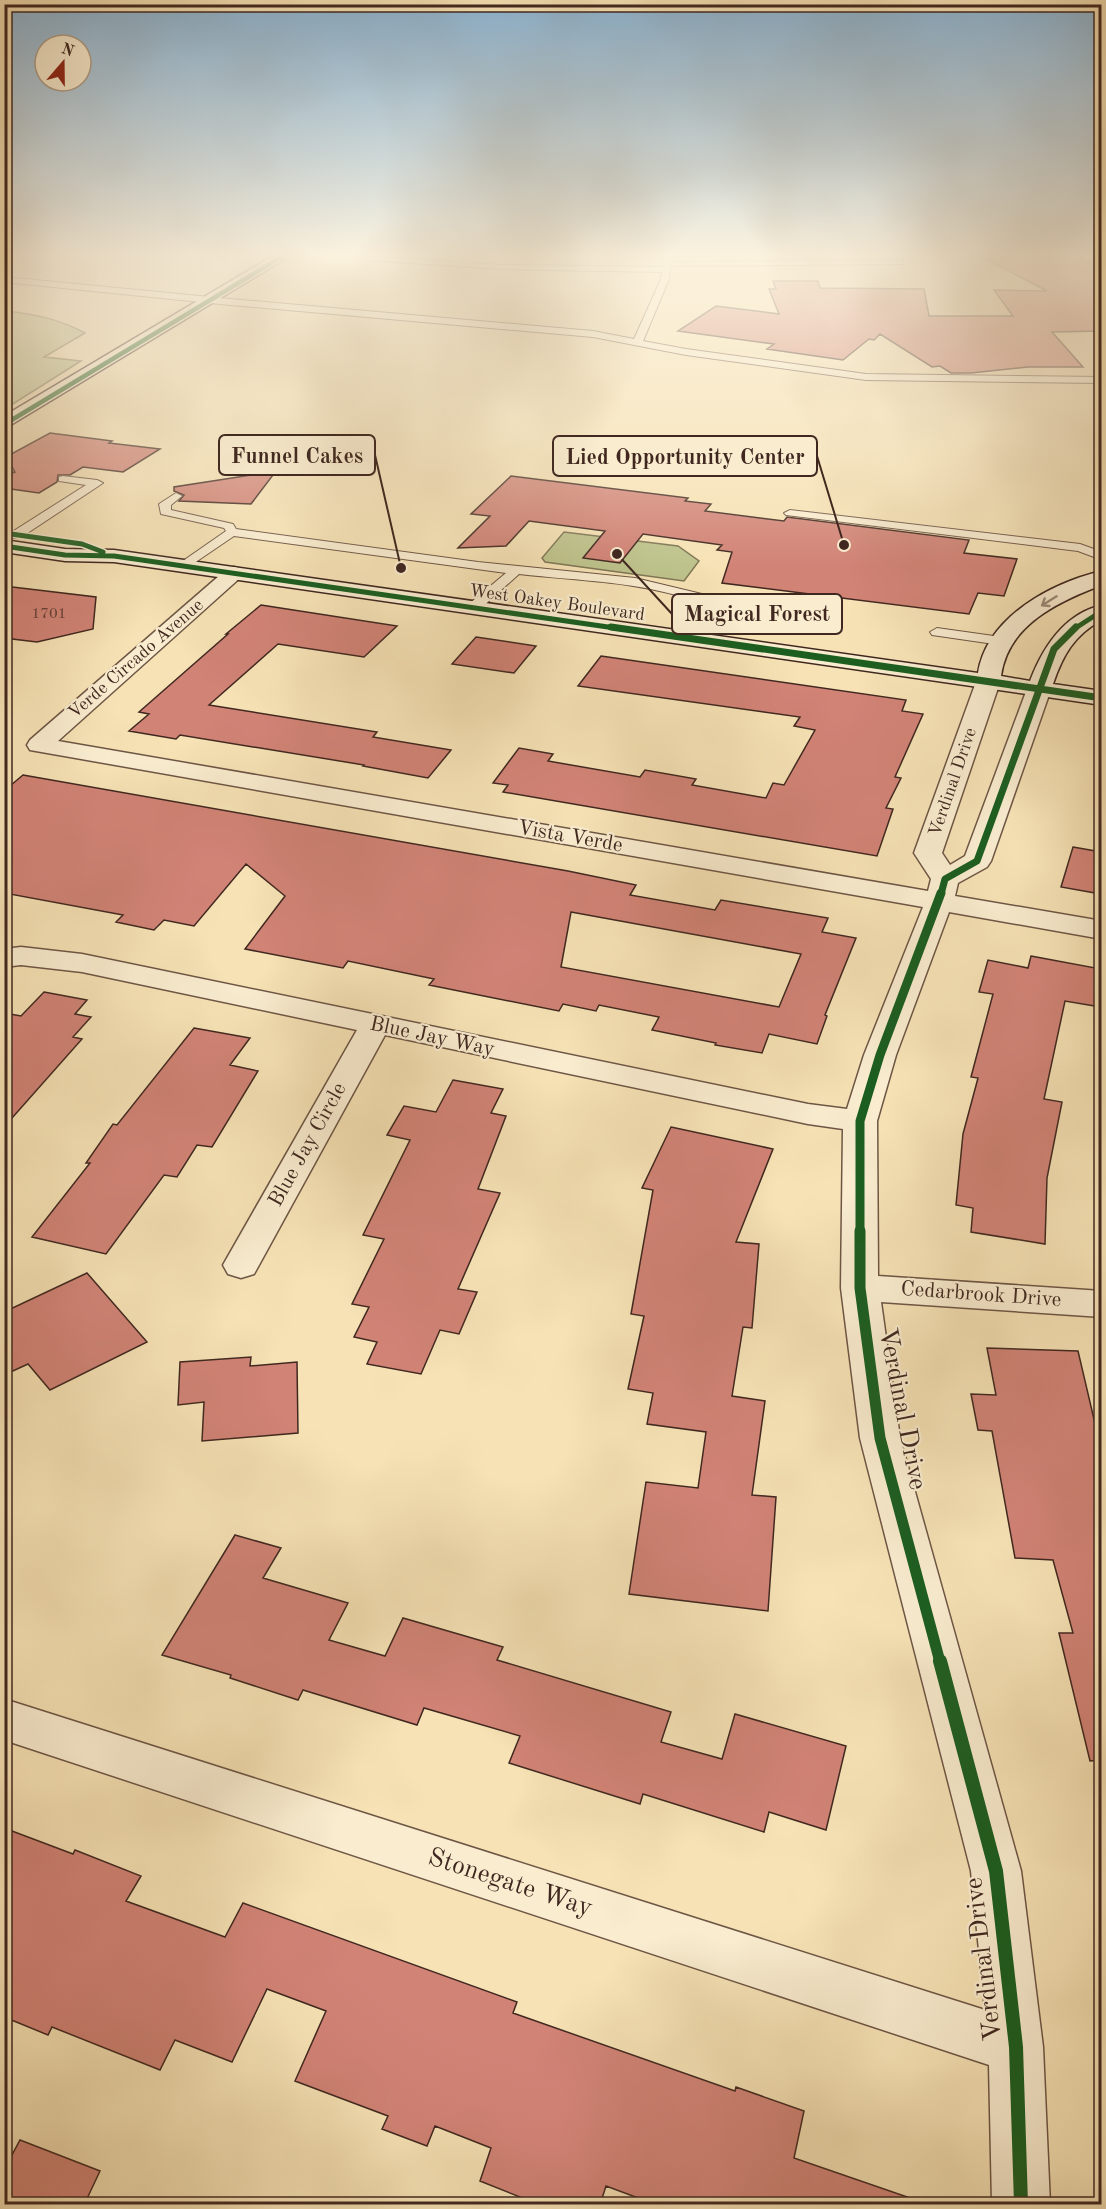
<svg xmlns="http://www.w3.org/2000/svg" width="1106" height="2209" viewBox="0 0 1106 2209" font-family="'Old Standard TT',serif">
<style>
.green{fill:#bec38c;stroke:#7f7656;stroke-width:1.5}
.building{fill:#d18376;stroke:#402820;stroke-width:1.5;fill-rule:evenodd}
.lines{fill:none;stroke-linecap:round;stroke-linejoin:round}
.lane-casing{stroke:#6e5645;stroke-width:2}
.street-casing{stroke:#6e5645;stroke-width:3}
.secondary-casing{stroke:#402820;stroke-width:3}
.lane{fill:#f9eccf;fill-rule:evenodd}
.street{fill:#f9eccf;fill-rule:evenodd}
.secondary{fill:#f9eccf;fill-rule:evenodd}
.cycleway-far5-casing{stroke:#f9eccf;stroke-width:6}
.cycleway-far4-casing{stroke:#f9eccf;stroke-width:8}
.cycleway-far3-casing{stroke:#f9eccf;stroke-width:10}
.cycleway-far2-casing{stroke:#f9eccf;stroke-width:13}
.cycleway-far1-casing{stroke:#f9eccf;stroke-width:15}
.cycleway-casing{stroke:#f9eccf;stroke-width:18}
.cycleway-far5{stroke:#1b5e20;stroke-width:4.5}
.cycleway-far4{stroke:#1b5e20;stroke-width:5}
.cycleway-far3{stroke:#1b5e20;stroke-width:7}
.cycleway-far2{stroke:#1b5e20;stroke-width:9}
.cycleway-far1{stroke:#1b5e20;stroke-width:11}
.cycleway{stroke:#1b5e20;stroke-width:14}
.oneway{stroke:#9c8a78}
.labels{text-anchor:middle;dominant-baseline:central;stroke-width:4.5;stroke-linejoin:round;paint-order:stroke}
.far-number-label{font-size:15px;fill:#643f36}
.far-street-label{font-size:18px;fill:#402820;stroke:#f9eccf}
.street-label{font-size:21px;fill:#402820;stroke:#f9eccf}
.near-street-label{font-size:26px;fill:#402820;stroke:#f9eccf}
.leader{fill:none;stroke:#402820;stroke-width:2}
.callout-dot{fill:#402820;stroke:#f9eccf;stroke-width:2}
.callout{fill:#f9eccf;stroke:#402820;stroke-width:2}
.callout-label{font-size:22px;text-anchor:middle;font-weight:bold;fill:#402820}
</style>
<rect width="100%" height="100%" fill="#f6e2b5"/>
<filter id="stains"><feTurbulence type="fractalNoise" baseFrequency=".00333" numOctaves="4"/><feColorMatrix values="0 0 0 0 .2 0 0 0 0 .09 0 0 0 0 .02 0 0 0 .5 -.17"/></filter>
<radialGradient id="worn" r=".72"><stop offset=".6" stop-color="#630" stop-opacity="0"/><stop offset="1" stop-color="#630" stop-opacity=".3"/></radialGradient>
<!-- green -->
<path class="green" d="M5,311c29,3 54,8 80,22l-41,24 37,4 -76,48z
M564,532l114,14 21,15 -15,20 -139,-19 -3,-4z"/>
<!-- building -->
<path class="building" d="M981,256h99l4,6 17,-1v70l-49,1 31,35h-55l-57,6h-20l-11,-7 -8,1 -52,-33 -6,6 -5,-1 -26,21 -76,-11 7,-5 -96,-13 38,-25 63,8 -10,-25h7l-3,-8h45l2,7 104,1 5,27h84l-19,-26 53,1z
M50,433l62,8 -3,2 51,6 -37,23 -40,-5 -13,8h-12l-1,7 -18,11 -35,-5v-12l11,-4 -3,-5 -8,-1v-8z
M276,471l-25,33 -72,-3 5,-6 -10,-4v-4z
M511,476l177,22 -3,3 26,3 -6,7 79,10 3,-4 182,23 -5,13 53,6 -13,37 -26,-3 -9,21 -247,-31 10,-31 -15,-2 5,-5 -79,-11 -23,29 -37,-5 22,-27 -76,-10 -23,25 -48,2 32,-32 -19,-2z
M4,586l92,11 -3,32 -56,13 -33,-4z
M261,605l136,21 -33,31 -86,-13 -69,61 168,27 -4,5 78,13 -23,28 -65,-12 1,-1 -184,-30 -4,4 -47,-8 20,-17 -10,-2 89,-78h-2z
M476,637l60,9 -22,27 -62,-9z
M601,656l305,44 -4,11 21,3 -28,63 6,1 -15,30 7,1 -16,47 -374,-64 5,-7 -15,-2 26,-35 34,6 -5,7 92,16 5,-7 51,9 -4,6 74,13 7,-15 11,2 31,-55 -21,-4 6,-9 -222,-31z
M23,775l545,96 68,14 -6,10 85,15 6,-10 107,18 -6,14 34,6 -31,77 2,1 -10,28 -48,-10 -7,19 -47,-8 1,-2 -64,-13 7,-13 -60,-12 -3,6 -33,-7 -4,7 -130,-26 5,-6 -86,-18 -5,7 -98,-19 40,-53 -39,-32 -52,62 -30,-6 -10,10 -38,-8 7,-7 -119,-22v-102zM571,912l230,42 -22,53 -218,-40z
M1073,847l28,5v42l-40,-7z
M1031,956l70,13v38l-36,-6 -21,98 18,3 -15,76 -2,66 -74,-12 2,-24 -17,-3 7,-71 15,-56 -7,-1 22,-83 -14,-2 9,-32 40,8z
M44,992l43,8 -12,14 16,3 -18,20 9,2 -78,88v-114l17,3z
M194,1028l56,10 -20,27 28,6 -46,76 -15,-2 -20,32 -13,-2 -58,79 -74,-17 58,-74h-4l27,-39 4,1z
M453,1080l50,9 -12,24 15,3 -28,73 22,4 -42,96 19,3 -18,42 -19,-4 -19,44 -54,-10 10,-22 -23,-5 15,-30 -17,-3 32,-65 -21,-4 47,-95 -23,-5 17,-29 32,6z
M671,1127l102,22 -37,93 23,2 -7,84 -9,-1 -11,69 33,5 -13,94 24,2 -8,114 -139,-17 17,-112 52,6 8,-56 -59,-8 6,-31 -25,-4 16,-73 -13,-2 22,-124 -11,-2z
M87,1273l60,69 -97,48 -22,-26 -24,11v-63z
M987,1348l91,3 23,98v311l-11,1 -31,-128h14l-20,-73 -38,-2 -23,-127 -14,-1 -7,-36 25,1z
M251,1357l-1,9 47,-4 1,71 -96,8 2,-39 -26,3 2,-43z
M235,1535l46,13 -18,30 85,25 -19,37 56,16 18,-38 100,29 -6,13 174,52 -10,30 61,17 13,-45 111,32 -20,84 -57,-18 -5,20 -121,-38 -3,10 -131,-41 11,-27 -96,-28 -7,17 -114,-35 -5,10 -68,-22 1,-3 -69,-20z
M4,1828l69,26 2,-4 66,26 -15,25 99,36 18,-34 274,99 -4,11 222,78 1,-4 68,24 -10,47 122,42 -1,5h-258l-51,-19 -6,19h-60l-60,-24 11,-33 -56,-22 -8,20 -45,-17 6,-13 -93,-35 31,-70 -59,-22 -35,73 -57,-22 -15,30 -108,-43 -4,8 -44,-18z
M20,2140l80,31 -16,34h-80v-35z"/>
<g class="lines">
<!-- lane casing -->
<g class="lane-casing">
<path id="lane" d="M363,256l138,9 161,2 1,-8 4,-2h3l1,5 229,-2h3v4l-233,2 -1,13 -26,62 43,8 180,25 236,3v6l-236,-3 -180,-25 -93,-18 -363,-32 -226,-23v-5l226,22 363,32 41,8 27,-60 1,-7 -161,-3 -135,-9h-3z
M4,468l8,1 1,2 -9,3z
M63,476l34,4 6,3 -83,55h-8v-6l74,-47 -27,-4v-4z
M176,493l6,3 -11,9v5l62,14 3,5 242,33 157,16 96,23 1,3 -6,4 -17,-3 -28,36 -5,1 -7,-4 29,-36c-58,-21 -119,-21 -179,-28l-40,36h-10l-1,-3 1,-3 37,-31 -272,-37 -50,34 -4,-1v-6l46,-32 -2,-3 -63,-14 -2,-10z
M790,510l290,34 22,8v8l-24,-9 -292,-36 -2,-2z
M937,628l64,9 7,4 -7,4 -69,-10 -2,-3z"/>
</g>
<!-- street casing -->
<g class="street-casing">
<path id="street" d="M234,567l7,2 3,4 -3,4 -183,164 870,150 3,-12 -17,-26 62,-171 4,-5 8,-2 8,2 4,5 -58,171 8,12 15,-9 62,-167 4,-5 8,-2 8,2 4,5 -60,172 -4,6 -29,16 -3,13 147,25v18l-153,-27 -53,143 -19,66 1,155 224,15v26l-221,-15 19,136 121,433 22,176 7,157h-58l-3,-139 -985,-325v-41l981,311 -14,-139 -111,-433 -19,-150 2,-159 -35,-5 -423,-89 -126,230 -5,9 -13,4 -13,-4 -5,-9 134,-235 -275,-58 -61,-7 -17,2v-18l17,-2 61,7 726,150 39,5 17,-54 59,-148 -893,-157 -3,-5 3,-5 197,-171z"/>
</g>
<!-- secondary casing -->
<g class="secondary-casing">
<path id="secondary" d="M273,256h17l-286,173v-13z
M4,540l61,9 49,1 864,123c9,-56 73,-90 124,-102v14c-45,17 -94,40 -101,91l29,5c13,-34 34,-67 72,-76v15c-28,15 -39,35 -49,64l49,7v14l-988,-143 -49,-1 -61,-9z"/>
</g>
<!-- lane -->
<use href="#lane" class="lane"/>
<!-- street -->
<use href="#street" class="street"/>
<!-- secondary -->
<use href="#secondary" class="secondary"/>
<!-- cycleway-far5 casing -->
<g class="cycleway-far5-casing">
<path id="cycleway-far5" d="M10,421l273,-165"/>
</g>
<!-- cycleway-far4 casing -->
<g class="cycleway-far4-casing">
<path id="cycleway-far4" d="M4,424l8,-5
M4,533l78,11 21,8
M4,546l61,9 49,1 508,73
M1074,629l28,-18"/>
</g>
<!-- cycleway-far3 casing -->
<g class="cycleway-far3-casing">
<path id="cycleway-far3" d="M611,627l491,71
M941,894l4,-15 32,-18 77,-212 22,-22"/>
</g>
<!-- cycleway-far2 casing -->
<g class="cycleway-far2-casing">
<path id="cycleway-far2" d="M860,1232v-111l20,-66 61,-162"/>
</g>
<!-- cycleway-far1 casing -->
<g class="cycleway-far1-casing">
<path id="cycleway-far1" d="M860,1231v57l20,150 60,224"/>
</g>
<!-- cycleway casing -->
<g class="cycleway-casing">
<path id="cycleway" d="M940,1661l56,210 20,176 5,157"/>
</g>
<!-- cycleway-far5 -->
<use href="#cycleway-far5" class="cycleway-far5"/>
<!-- cycleway-far4 -->
<use href="#cycleway-far4" class="cycleway-far4"/>
<!-- cycleway-far3 -->
<use href="#cycleway-far3" class="cycleway-far3"/>
<!-- cycleway-far2 -->
<use href="#cycleway-far2" class="cycleway-far2"/>
<!-- cycleway-far1 -->
<use href="#cycleway-far1" class="cycleway-far1"/>
<!-- cycleway -->
<use href="#cycleway" class="cycleway"/>
</g>
<!-- one-way arrows -->
<defs><path id="oneway-shaft" d="M-6 0H5M1.5-3L5.5 0L1.5 3" fill="none" stroke-width="1.6" stroke-linecap="round" stroke-linejoin="round" transform="scale(1.5)"/></defs>
<use class="oneway" href="#oneway-shaft" transform="translate(1049 601) rotate(148)"/>
<!-- sky -->
<linearGradient id="sky" x2="0" y2="1"><stop stop-color="#8cb6d6"/><stop offset="0.45" stop-color="#fbf2de"/><stop offset="1" stop-color="#fbf2de" stop-opacity="0"/></linearGradient>
<rect width="1106" height="566" fill="url(#sky)"/>
<g class="labels">
<!-- far-number labels -->
<g class="far-number-label">
<text x="49" y="614">1701</text>
</g>
<!-- far-street labels -->
<g class="far-street-label">
<text transform="translate(557 603) rotate(8)">West Oakey Boulevard</text>
<text transform="translate(136 659) rotate(-41)">Verde Circado Avenue</text>
<text transform="translate(953 782) rotate(-71)">Verdinal Drive</text>
</g>
<!-- street labels -->
<g class="street-label">
<text transform="translate(570 837) rotate(10)">Vista Verde</text>
<text transform="translate(432 1037) rotate(12)">Blue Jay Way</text>
<text transform="translate(308 1145) rotate(-61)">Blue Jay Circle</text>
<text transform="translate(981 1295) rotate(4)">Cedarbrook Drive</text>
</g>
<!-- near-street labels -->
<g class="near-street-label">
<text transform="translate(902 1409) rotate(79)">Verdinal Drive</text>
<text transform="translate(510 1883) rotate(18)">Stonegate Way</text>
<text transform="translate(984 1959) rotate(-97)">Verdinal Drive</text>
</g>
</g>
<!-- callouts -->
<path class="leader" d="M401 568L375 455M844 545L817 456M617 554L672 614"/>
<g class="callout-dot">
<circle cx="401" cy="568" r="6"/>
<circle cx="844" cy="545" r="6"/>
<circle cx="617" cy="554" r="6"/>
</g>
<g class="callout">
<rect x="219" y="435" width="156" height="40" rx="6"/>
<rect x="553" y="436" width="264" height="40" rx="6"/>
<rect x="672" y="594" width="170" height="40" rx="6"/>
</g>
<g class="callout-label">
<text x="297" y="463">Funnel Cakes</text>
<text x="685" y="464">Lied Opportunity Center</text>
<text x="757" y="621">Magical Forest</text>
</g>
<!-- margin -->
<rect width="1106" height="2209" fill="none" stroke="#f6e2b5" stroke-width="24"/>
<rect x="6" y="6" width="1094" height="2197" fill="none" stroke="#402820" stroke-width="3"/>
<rect x="12" y="12" width="1082" height="2185" fill="none" stroke="#402820" stroke-width="1.5"/>
<!-- north arrow -->
<g transform="translate(63 63) rotate(20)"><circle r="28" fill="#f9eccf" stroke="#af9e89" stroke-width="1.5"/>
<path d="M0-4.5L10 22L0 15L-10 22Z" fill="#8f2418"/>
<text y="-9" font-size="16" font-weight="bold" text-anchor="middle" fill="#402820">N</text>
</g>
<rect width="100%" height="100%" filter="url(#stains)"/>
<rect width="100%" height="100%" fill="url(#worn)"/>
</svg>
